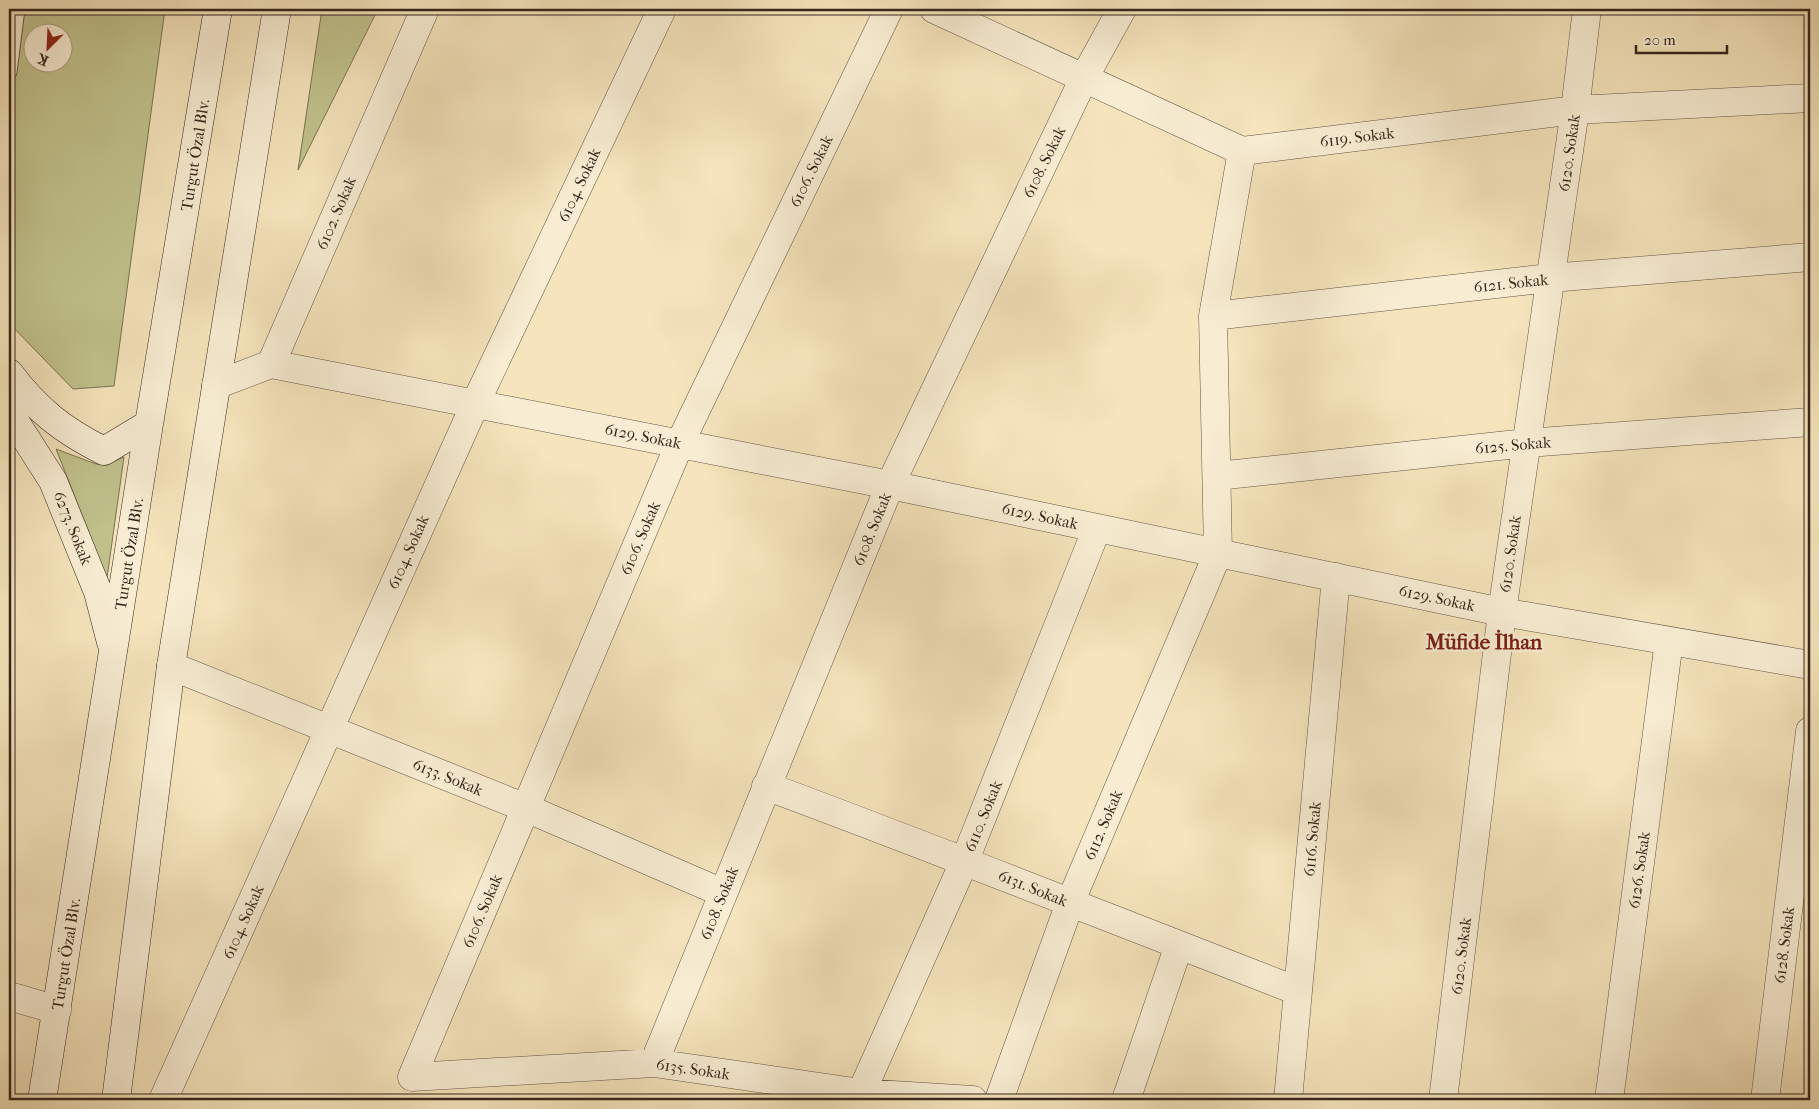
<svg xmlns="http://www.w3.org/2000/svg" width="1819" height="1109" viewBox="0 0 1819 1109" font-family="'IM FELL French Canon',serif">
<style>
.green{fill:#c1c28d;stroke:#7a7455;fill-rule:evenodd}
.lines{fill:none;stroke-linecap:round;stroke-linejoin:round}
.lane-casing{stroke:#645645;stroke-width:17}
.street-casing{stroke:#645645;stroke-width:29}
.secondary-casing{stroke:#34271d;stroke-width:29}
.lane{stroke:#f8edd3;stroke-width:15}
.street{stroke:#f8edd3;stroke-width:28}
.secondary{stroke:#f8edd3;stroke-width:28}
.labels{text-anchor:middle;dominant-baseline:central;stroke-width:5;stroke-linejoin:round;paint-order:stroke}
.street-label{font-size:16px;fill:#34271d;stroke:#f8edd3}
.district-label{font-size:21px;font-weight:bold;fill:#7a1f14;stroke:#f8edd3}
</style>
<rect width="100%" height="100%" fill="#f5e4bc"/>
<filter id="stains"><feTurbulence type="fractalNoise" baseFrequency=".004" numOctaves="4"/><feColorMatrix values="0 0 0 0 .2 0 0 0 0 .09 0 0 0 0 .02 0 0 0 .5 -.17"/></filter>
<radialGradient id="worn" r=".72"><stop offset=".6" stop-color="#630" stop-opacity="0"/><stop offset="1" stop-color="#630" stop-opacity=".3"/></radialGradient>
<!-- green -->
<path class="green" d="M9,9h156l-51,377 -41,3 -64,-66zM32,32h30v30h-30z
M322,9h56l-80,161z
M56,449l40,15 10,1 18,-8 -17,121z"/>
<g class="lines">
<!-- lane casing -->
<g class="lane-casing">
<path id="lane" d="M9,72l8,-63"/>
</g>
<!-- street casing -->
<g class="street-casing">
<path id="street" d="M889,9l-209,434 -268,634 242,-14 207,30 112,7
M934,9l308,142 333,-41 235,-12
M1213,316l337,-38 260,-21
M271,364l619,121 612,127 308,53
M216,385l55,-21 154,-355
M1217,476l310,-33 283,-21
M171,666l355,142 197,85
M766,786c178,66 355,137 532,205
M9,996l48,14
M654,1063l236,-578 194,-407 38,-69
M163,1100l313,-698 186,-393
M858,1100l107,-240 132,-332
M999,1100l71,-197 148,-350 -5,-237 29,-165
M1126,1100l53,-155
M1288,1100l48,-523
M1443,1100l59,-488 73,-502 12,-101
M1609,1100l60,-459
M1765,1100l45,-369"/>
</g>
<!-- secondary casing -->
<g class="secondary-casing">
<path id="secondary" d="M9,373c28,37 53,57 95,78l45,-27
M9,412l44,69 45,111 13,50
M42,1100l107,-676 69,-415
M116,1100l55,-434 106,-657"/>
</g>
<!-- lane -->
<use href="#lane" class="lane"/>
<!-- street -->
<use href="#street" class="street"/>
<!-- secondary -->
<use href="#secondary" class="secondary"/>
</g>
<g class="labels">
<!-- street labels -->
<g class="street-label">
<text transform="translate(1357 137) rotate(-7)">6119. Sokak</text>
<text transform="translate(1569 153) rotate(-82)">6120. Sokak</text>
<text transform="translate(195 155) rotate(-81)">Turgut Özal Blv.</text>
<text transform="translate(1044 162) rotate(-64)">6108. Sokak</text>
<text transform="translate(811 171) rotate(-64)">6106. Sokak</text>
<text transform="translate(579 185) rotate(-65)">6104. Sokak</text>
<text transform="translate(336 213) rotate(-67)">6102. Sokak</text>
<text transform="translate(1511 283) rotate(-6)">6121. Sokak</text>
<text transform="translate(643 436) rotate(11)">6129. Sokak</text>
<text transform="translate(1513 445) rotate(-5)">6125. Sokak</text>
<text transform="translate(1040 516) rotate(12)">6129. Sokak</text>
<text transform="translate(73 528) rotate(68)">6273. Sokak</text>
<text transform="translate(872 529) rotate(-68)">6108. Sokak</text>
<text transform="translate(640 538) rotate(-67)">6106. Sokak</text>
<text transform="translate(408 552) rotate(-66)">6104. Sokak</text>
<text transform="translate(129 554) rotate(-81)">Turgut Özal Blv.</text>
<text transform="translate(1510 554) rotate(-82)">6120. Sokak</text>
<text transform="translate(1437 598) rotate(12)">6129. Sokak</text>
<text transform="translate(448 777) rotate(22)">6133. Sokak</text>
<text transform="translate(983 816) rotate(-68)">6110. Sokak</text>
<text transform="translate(1103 825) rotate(-67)">6112. Sokak</text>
<text transform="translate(1312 839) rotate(-85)">6116. Sokak</text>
<text transform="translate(1639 870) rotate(-82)">6126. Sokak</text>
<text transform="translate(1033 888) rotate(22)">6131. Sokak</text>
<text transform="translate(719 903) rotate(-68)">6108. Sokak</text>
<text transform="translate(482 911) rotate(-67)">6106. Sokak</text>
<text transform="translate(243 922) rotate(-66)">6104. Sokak</text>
<text transform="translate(1784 945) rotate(-83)">6128. Sokak</text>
<text transform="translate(66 954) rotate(-81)">Turgut Özal Blv.</text>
<text transform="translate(1461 956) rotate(-83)">6120. Sokak</text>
<text transform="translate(693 1069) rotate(8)">6135. Sokak</text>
</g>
<!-- district labels -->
<g class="district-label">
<text x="1484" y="642">Müfide İlhan</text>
</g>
</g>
<!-- margin -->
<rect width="1819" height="1109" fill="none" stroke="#f5e4bc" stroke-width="30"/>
<rect x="10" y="10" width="1799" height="1089" fill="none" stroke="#34271d" stroke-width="2.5"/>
<rect x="15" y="15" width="1789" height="1079" fill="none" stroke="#34271d"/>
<!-- north arrow -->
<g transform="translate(48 48) rotate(204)"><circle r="24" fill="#f8edd3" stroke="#aa9e8a"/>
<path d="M0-4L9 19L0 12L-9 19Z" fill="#8f2418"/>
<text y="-8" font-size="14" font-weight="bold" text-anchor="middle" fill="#34271d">K</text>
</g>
<!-- scale -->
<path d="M1636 45v8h91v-8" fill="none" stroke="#34271d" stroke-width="2.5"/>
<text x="1644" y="45" font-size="15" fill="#34271d" stroke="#f8edd3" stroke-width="4" paint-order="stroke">20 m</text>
<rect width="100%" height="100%" filter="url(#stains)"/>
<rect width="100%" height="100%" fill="url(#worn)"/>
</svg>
